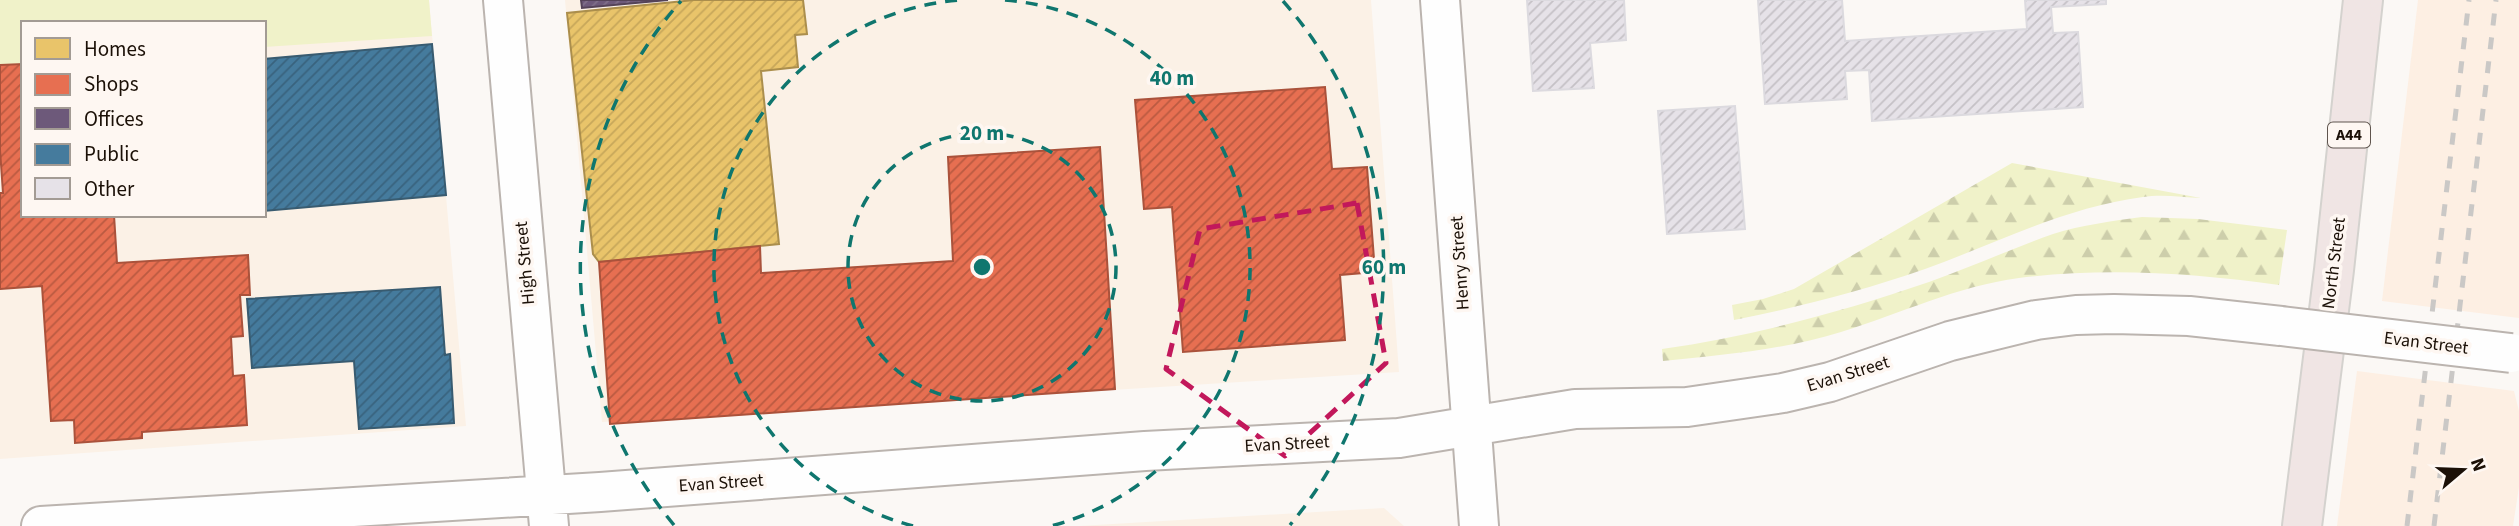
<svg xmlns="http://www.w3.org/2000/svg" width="2519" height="526" viewBox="0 0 2519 526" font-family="'Source Sans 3',sans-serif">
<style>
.commercial{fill:#fbf1e6;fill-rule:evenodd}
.built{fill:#fdefe3}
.grass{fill:#f0f2c9}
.forest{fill:url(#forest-firs)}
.homes{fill:url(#homes-hatch);stroke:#ab8e4c;stroke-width:2}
.shops{fill:url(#shops-hatch);stroke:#aa523b;stroke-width:2}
.offices{fill:url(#offices-hatch);stroke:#544358;stroke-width:2}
.public{fill:url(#public-hatch);stroke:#385b70;stroke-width:2}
.building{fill:url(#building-hatch);stroke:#dcdadf;stroke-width:2}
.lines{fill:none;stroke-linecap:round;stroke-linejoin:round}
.secondary-casing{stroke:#bbb4af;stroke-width:42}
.highway-casing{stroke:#d4d2ce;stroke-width:42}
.secondary{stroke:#fefefe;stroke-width:38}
.highway{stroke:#f0e5e4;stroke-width:38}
.rail{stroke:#cac8c6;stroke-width:5;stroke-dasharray:12 12;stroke-linecap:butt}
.secondary-bridge-casing{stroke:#bbb4af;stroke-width:42;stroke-linecap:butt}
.secondary-bridge{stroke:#fefefe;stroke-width:38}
.marked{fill:none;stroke:#c2185b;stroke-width:5;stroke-dasharray:14 9;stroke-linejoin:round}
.ring{fill:none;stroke:#0f766e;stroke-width:3.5;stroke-dasharray:12 9}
.labels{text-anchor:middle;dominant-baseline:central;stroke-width:7;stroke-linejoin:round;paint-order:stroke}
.shield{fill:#fef7f2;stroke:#5f554e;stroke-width:2}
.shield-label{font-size:16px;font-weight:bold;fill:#1b1007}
.street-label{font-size:18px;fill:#1b1007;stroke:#fef7f2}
.centre{fill:#0f766e;stroke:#fef7f2;stroke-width:3.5}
.ring-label{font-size:21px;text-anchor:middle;font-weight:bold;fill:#0f766e;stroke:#fef7f2;stroke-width:7;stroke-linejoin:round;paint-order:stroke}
</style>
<defs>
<pattern id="forest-firs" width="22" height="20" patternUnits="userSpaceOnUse" patternTransform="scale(1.75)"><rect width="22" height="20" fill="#f0f2c9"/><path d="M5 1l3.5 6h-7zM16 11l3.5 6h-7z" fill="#cdceab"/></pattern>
<pattern id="homes-hatch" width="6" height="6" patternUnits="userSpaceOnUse" patternTransform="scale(1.75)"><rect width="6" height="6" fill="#e9c46a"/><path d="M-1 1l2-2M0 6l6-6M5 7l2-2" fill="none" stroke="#c7a75a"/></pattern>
<pattern id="shops-hatch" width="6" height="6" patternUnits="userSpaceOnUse" patternTransform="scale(1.75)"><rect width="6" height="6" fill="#e76f51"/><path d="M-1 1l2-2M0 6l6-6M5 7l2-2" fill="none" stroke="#ba5a41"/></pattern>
<pattern id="offices-hatch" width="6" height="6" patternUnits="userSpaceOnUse" patternTransform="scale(1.75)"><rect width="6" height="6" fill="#6d597a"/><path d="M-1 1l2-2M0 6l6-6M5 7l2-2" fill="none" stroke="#807089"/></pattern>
<pattern id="public-hatch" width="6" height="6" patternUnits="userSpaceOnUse" patternTransform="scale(1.75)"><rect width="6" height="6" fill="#457b9d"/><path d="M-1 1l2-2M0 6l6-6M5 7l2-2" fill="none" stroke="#39637e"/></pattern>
<pattern id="building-hatch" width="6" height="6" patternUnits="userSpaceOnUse" patternTransform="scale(1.75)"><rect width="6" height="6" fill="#e6e2e8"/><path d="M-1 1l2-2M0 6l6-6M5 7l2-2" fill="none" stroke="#c5c1c6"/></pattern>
</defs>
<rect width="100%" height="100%" fill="#fbf8f5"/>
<!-- commercial -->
<path class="commercial" d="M0,0h429l37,426 -466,33zM23,23h241v192h-241z
M565,0h806l28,372 -797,50z
M1384,508l20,18h-325z"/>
<!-- built -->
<path class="built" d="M2418,0h101v318l-137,-17z
M2357,371l157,20 5,20v76l-6,39h-176z"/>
<!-- grass -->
<path class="grass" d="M0,0h429l3,36 -168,11v-24h-241v41l-23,2z"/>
<!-- forest -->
<path class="forest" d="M2012,163l189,35c-19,-1 -40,-4 -58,-1 -77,10 -146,46 -218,72 -63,22 -126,38 -191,51l-2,-15 31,-6 31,-10z
M2142,217l56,2 89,11 -8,55c-86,-12 -173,-18 -260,-7 -62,8 -119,36 -178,54 -58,18 -118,23 -178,29l-1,-12c92,-13 179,-37 267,-67 42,-15 82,-33 124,-48 29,-9 59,-13 89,-17z"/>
<!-- homes -->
<path class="homes" d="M694,0h109l4,34 -12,1 3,32 -37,4 18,173 -180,18 -6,-8 -26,-241z"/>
<!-- shops -->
<path class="shops" d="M23,64v151h91l3,48 131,-8 2,40h-10l3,41 -12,1 2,39 11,-1 3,50 -105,7v6l-67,5 -1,-23 -23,1 -9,-135 -42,3v-96h3l-3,-43v-85z
M1325,87l7,82 35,-2 8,105 -35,3 5,65 -162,12 -11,-145 -28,2 -9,-109z
M1100,147l15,242 -505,35 -11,-162 161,-16 1,27 192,-12 -5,-104z"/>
<!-- offices -->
<path class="offices" d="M581,0h87l-86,8z"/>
<!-- public -->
<path class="public" d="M432,44l14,151 -182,16v-152z
M440,287l5,68 5,-1 4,69 -95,6 -5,-68 -102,7 -5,-69z"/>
<!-- building -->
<path class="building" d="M1527,0h97l2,40 -36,3 4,45 -61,3z
M1758,0h84l3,41 182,-12 -2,-29h81v4l-55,3 2,26 25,-1 5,75 -211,14 -3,-51 -24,1 2,28 -82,5z
M1735,106l10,123 -78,5 -9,-123z"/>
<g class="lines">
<!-- secondary casing -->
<g class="secondary-casing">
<path id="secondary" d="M503,0l46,526
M1440,0l39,526
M41,526l559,-34 545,-41 254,-13 176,-29 112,-2 96,-14 47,-11 120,-41 86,-21 40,-5 38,-1 75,2 92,10"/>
</g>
<!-- highway casing -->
<g class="highway-casing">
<path id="highway" d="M2302,526l32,-256 29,-270"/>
</g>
<!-- secondary -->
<use href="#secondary" class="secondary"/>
<!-- highway -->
<use href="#highway" class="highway"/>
<!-- rail -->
<path class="rail" d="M2407,526l62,-526
M2434,526l62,-526"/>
<!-- secondary-bridge casing -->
<g class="secondary-bridge-casing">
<path id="secondary-bridge" d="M2281,326l230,27"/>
</g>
<!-- secondary-bridge -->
<use href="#secondary-bridge" class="secondary-bridge"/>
</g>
<!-- marked area -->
<path class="marked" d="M1357,203l29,160 -101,93 -119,-87 34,-140z"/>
<!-- distance rings -->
<g class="ring">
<circle cx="982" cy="267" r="134"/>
<path d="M913 526A268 268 0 0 1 959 0M1005 0A268 268 0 0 1 1051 526"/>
<path d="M674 525A402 402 0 0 1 681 1M1283 1A402 402 0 0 1 1290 525"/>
</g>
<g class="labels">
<!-- shield labels -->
<rect class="shield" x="2328" y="122.5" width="42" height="25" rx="5"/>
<g class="shield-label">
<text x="2349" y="135">A44</text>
</g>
<!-- street labels -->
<g class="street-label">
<text transform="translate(525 263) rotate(-95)">High Street</text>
<text transform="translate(1460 263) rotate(-94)">Henry Street</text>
<text transform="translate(2334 263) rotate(-83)">North Street</text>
<text transform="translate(2426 343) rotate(7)">Evan Street</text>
<text transform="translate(1848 374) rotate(-17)">Evan Street</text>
<text transform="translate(1287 444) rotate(-3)">Evan Street</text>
<text transform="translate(721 483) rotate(-4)">Evan Street</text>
</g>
</g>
<circle cx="982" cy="267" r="10" class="centre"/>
<g class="ring-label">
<text x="1172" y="85">40 m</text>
<text x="982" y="140">20 m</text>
<text x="1384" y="274">60 m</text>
</g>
<!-- legend -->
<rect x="21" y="21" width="245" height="196" fill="#fef7f2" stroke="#a39b94" stroke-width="2"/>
<rect x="35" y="38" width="35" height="21" fill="#e9c46a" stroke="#a39b94" stroke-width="2"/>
<text x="84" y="56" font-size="21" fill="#1b1007">Homes</text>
<rect x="35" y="74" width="35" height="21" fill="#e76f51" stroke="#a39b94" stroke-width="2"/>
<text x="84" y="91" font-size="21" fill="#1b1007">Shops</text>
<rect x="35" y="108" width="35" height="21" fill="#6d597a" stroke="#a39b94" stroke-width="2"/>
<text x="84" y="126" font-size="21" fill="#1b1007">Offices</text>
<rect x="35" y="144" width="35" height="21" fill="#457b9d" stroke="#a39b94" stroke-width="2"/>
<text x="84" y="161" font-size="21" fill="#1b1007">Public</text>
<rect x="35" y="178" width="35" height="21" fill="#e6e2e8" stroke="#a39b94" stroke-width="2"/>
<text x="84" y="196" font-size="21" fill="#1b1007">Other</text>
<!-- north arrow -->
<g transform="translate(2463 470) rotate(71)" stroke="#fef7f2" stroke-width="5" paint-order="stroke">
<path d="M0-5L12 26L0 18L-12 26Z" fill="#1b1007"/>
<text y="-10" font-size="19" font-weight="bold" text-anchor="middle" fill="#1b1007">N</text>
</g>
</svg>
